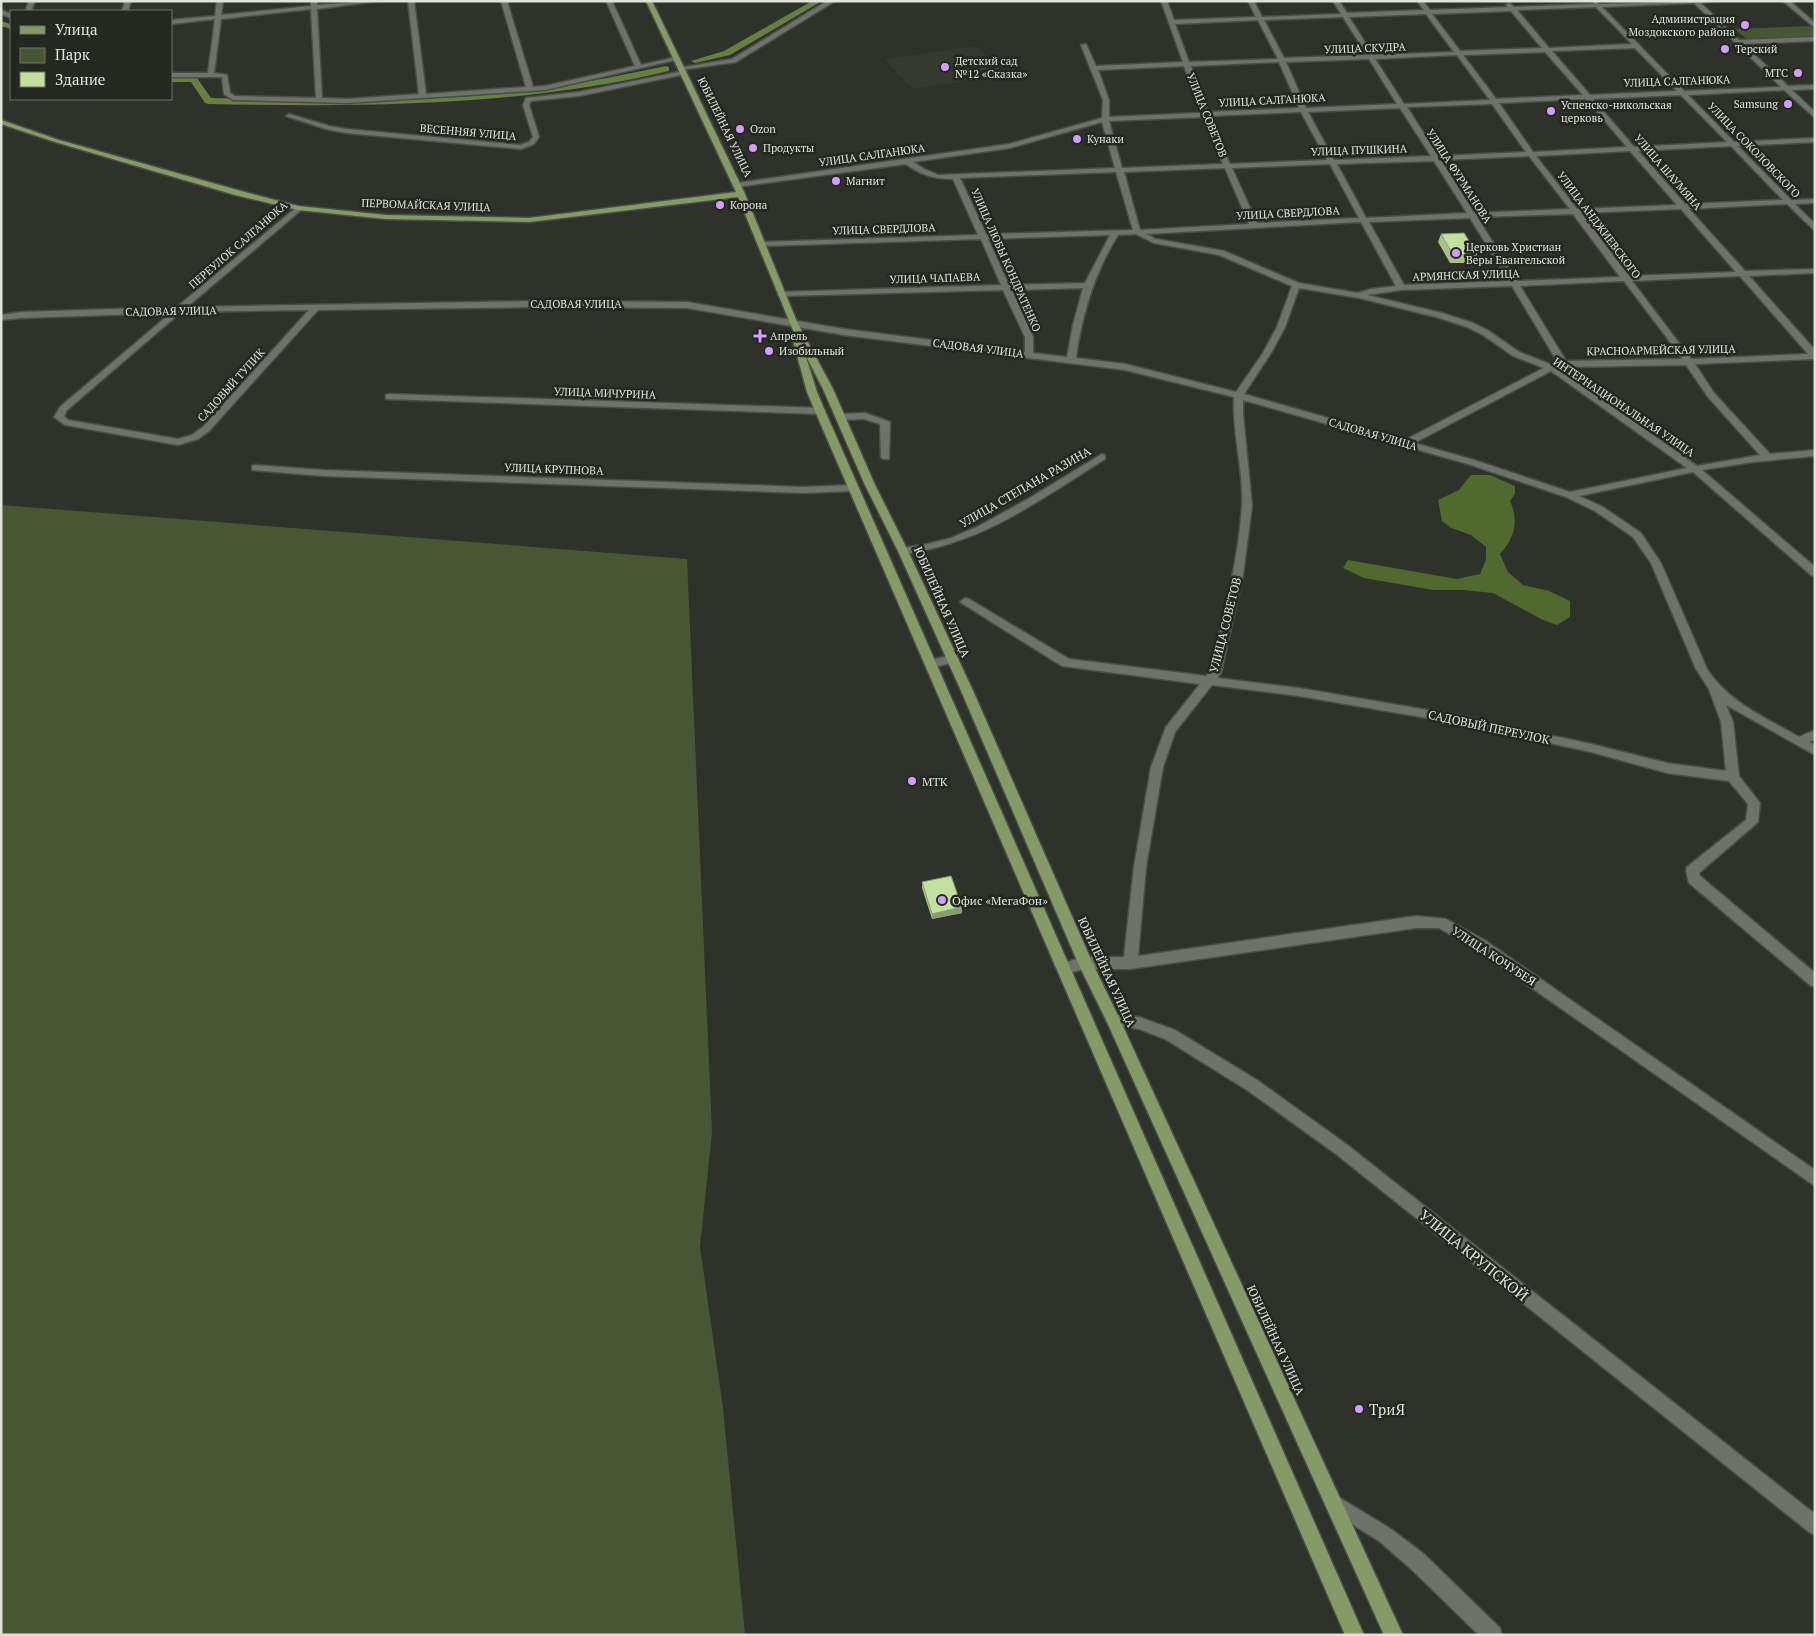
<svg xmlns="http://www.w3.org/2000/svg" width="1816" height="1636" viewBox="0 0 1816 1636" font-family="'PT Serif',serif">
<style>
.built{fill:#343a2d}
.green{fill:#475734}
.forest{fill:#50692e}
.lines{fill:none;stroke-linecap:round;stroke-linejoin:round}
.canal{fill:#668044;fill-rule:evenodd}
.minor-casing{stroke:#4b4e48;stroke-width:3}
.major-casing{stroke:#4b4e48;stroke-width:3}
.minor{fill:#6e726a;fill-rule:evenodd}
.major{fill:#849b68;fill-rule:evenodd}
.wall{fill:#a7c18a}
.shaded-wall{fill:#889d70}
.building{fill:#c2e0a0;stroke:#889d70}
.poi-dot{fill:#d29dfd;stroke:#242821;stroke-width:2}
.labels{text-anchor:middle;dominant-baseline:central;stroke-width:5;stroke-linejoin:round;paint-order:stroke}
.far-poi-label{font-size:11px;fill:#e0e2dd;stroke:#242821;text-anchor:start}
.far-street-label{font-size:11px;fill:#e0e2dd;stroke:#242821}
.street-label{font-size:12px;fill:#e0e2dd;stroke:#242821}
.poi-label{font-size:12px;fill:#e0e2dd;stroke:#242821;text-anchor:start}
.near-street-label{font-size:15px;fill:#e0e2dd;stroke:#242821}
.near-poi-label{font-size:15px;fill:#e0e2dd;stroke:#242821;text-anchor:start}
</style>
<rect width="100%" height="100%" fill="#2e322b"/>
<!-- built -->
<path class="built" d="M977,46l30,29 -95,14 -27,-30z"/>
<!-- green -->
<path class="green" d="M1811,26l4,3v8l-68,2 -13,-10z
M1,505l686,54 25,573 -12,115 23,161 22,227h-744z"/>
<!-- forest -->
<path class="forest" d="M1471,475h19l25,11v8l-5,7c9,20 5,37 -10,53l8,18 15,13 26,6 21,10v16l-13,8 -16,-6 -48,-26 -29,-3h-31l-69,-12 -21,-10 5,-8 109,19 23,-5 6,-14v-13l-15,-12 -20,-7 -9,-7 -4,-21 21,-10z"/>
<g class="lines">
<!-- canal -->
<path class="canal" d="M812,1h10l-92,54 -35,8 -4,-2 33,-10z
M1,21l10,3v5l-10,-3z
M666,66l3,1v4c-152,36 -306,36 -461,33l-3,-1 -14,-21h-20v-6l26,2 14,20c98,2 197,5 295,-5 54,-5 107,-16 160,-27z"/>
<!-- minor casing -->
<g class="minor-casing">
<path id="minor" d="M29,1h6l-3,8 -3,2 -3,-2z
M125,1h6l-3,10h-6z
M217,1h6l-2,14 90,-9v-5h6v4l60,-4 -60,8 5,89 25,1 72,-5 -11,-93h6l12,93 100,-7 -25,-86h6l26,86 12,-1 90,-20 -29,-65h6l29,64 36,-8 3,2 -135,31 -198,13 -114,-3 -9,-6 -2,-17h-51v-4h37l7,-54 -44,5v-4l44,-4zM311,9l5,89 -81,-2 -5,-3 -3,-18 -13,-2 7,-54z
M827,1h8l-99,61 -55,8 -3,-2 54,-9z
M1161,1h6l7,19 82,-3 -8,-16h6l8,16 79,-3 -8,-13h6l8,12 77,-3 -7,-9h6l7,9 78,-3 -2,-2 3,-2 5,4 79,-3 2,-3 4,3 114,-3 -12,2 38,37 76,-3v4l-72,3 45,42 27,-1v4l-23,1 23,22v6l-31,-28 -96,5 46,47 81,-4v4l-77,4 53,54 24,-1v4l-20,1 20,20v7l-28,-27 -98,5 56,62 70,-2v4l-66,3 66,74v9l-120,5 19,29 56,61 45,-4v6l-62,6 -51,8 113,97v9l-4,-1 -118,-103 -114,24 24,11 38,26 20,30 46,106c22,34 58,48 92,68l16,-7v9l-6,3 6,3v10l-89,-50 7,17 6,54 21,27 -2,19 -59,51 1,3 115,97v14l-5,-2 -121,-102 -3,-12 1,-4 59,-47 2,-16 -19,-23 -62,-8 -76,-21 -129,-28 -163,-28 -87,-11 -37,47 -12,35 -17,100 -8,89 278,-40 30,3 40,22 329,229v16l-339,-237 -37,-21h-23l-286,41h-45l-21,5 -5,-2 -2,-4 2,-4 26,-7h39l10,-90 17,-100 15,-40 34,-43 -138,-18 -102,-64 5,-4 4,1 100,60 137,17 4,-4c13,-54 28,-109 32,-165 2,-37 -10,-73 -8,-110l-109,-27 -281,-35 -157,-27 -148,-1 -221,3 -109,121 -11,8 -20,6 -113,-20 -11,-8 6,-10 111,-94 -150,5 -20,2v-5l20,-3 156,-5 121,-101 4,2 -1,2 -114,97 352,-6 148,1 157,27 181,23v-15l-22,-47 -221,6 -4,-2 4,-2 219,-7 -20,-46 -219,7 -4,-2 4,-2 216,-7 -25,-56c-19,0 -32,-4 -47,-15l-169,23 -4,-2 4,-2 272,-39 93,-26 1,-18 -22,-55 5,-1 10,22 87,-4zM1694,3l87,84 -97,4 -82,-84zM1596,7l36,37 -83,4 -32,-38zM1511,11l31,37 -82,3 -28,-37zM1426,14l28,38 -81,3 -24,-38zM1343,17l24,38 -83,3 -20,-38zM1258,20l20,39 -89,3 -14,-38zM1635,48l42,43 -87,4 -38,-44zM1545,52l38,43 -87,4 -33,-44zM1457,55l33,45 -86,4 -29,-45zM1369,59l28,45 -91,4 -20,-46zM1279,62l20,46 -91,4 -17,-46zM1184,66l17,47 -92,4v-17l-11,-30zM1681,95l46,47 -93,5 -41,-48zM1586,99l41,48 -94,5 -34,-49zM1492,104l34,48 -88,4 -31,-49zM1400,108l31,48 -97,4 -26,-48zM1301,112l26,48 -97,4 -21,-48zM1203,117l20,47 -101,4 -13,-47zM1102,122l13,46 -177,7 -14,-6 -11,-7 97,-14zM1731,146l52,54 -98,4 -47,-53zM1630,151l47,54 -100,4 -41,-53zM1529,156l41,53 -96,4 -33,-53zM1434,161l33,52 -101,5 -29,-54zM1330,164l29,54 -102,5 -25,-55zM1225,168l24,56 -109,6 -16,-58zM1116,172l17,58 -147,4 -26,-56zM1681,209l55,63 -107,4 -48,-63zM1573,214l47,63 -103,4 -40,-64zM1470,218l39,63 -105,4 -35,-63zM1361,222l35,64 -25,3 -13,4 -59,-10 -75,-32 -68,-12 -10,-5zM1136,234l18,9 65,12 73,31 -15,41 -14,26 -27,39 -111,-28 -49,-6c6,-45 18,-84 42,-123zM1110,235l-25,48 -76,2 -21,-46zM1740,276l68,78 -117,5 -59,-78zM1624,281l59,78 -117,2 -46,-75zM1512,286l46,77 -6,2 -33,-13 -30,-21 -16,-8 -31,-10 -75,-18 34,-5zM1083,288l-10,37 -6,32 -34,-4v-16l-21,-47zM1299,288l60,10 77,19 31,10 16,8 30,21 31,12 -139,72 -161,-46 27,-41 14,-26zM309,310l-106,117 -11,8 -14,4 -110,-19 -4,-4 3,-6 114,-98zM1686,365l22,32 52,58 -63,11 -138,-97 5,-2zM1551,371l136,97 -117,24 -96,-32 -60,-17zM1243,400l225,64 98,33 29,14 38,26 18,26 45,106 13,20 12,33 5,49 -59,-8 -76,-19 -129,-28 -163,-28 -82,-10 4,-5 22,-98 9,-69 -9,-92z
M1783,1h7l25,22v5z
M1,10l10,4v4l-10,-4z
M684,71l2,1v2l-107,22 -48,5 -2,4 10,32 -5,7 -13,5 -175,-16 -20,-4 -40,-13 3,-2 40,12 17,3 174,16 9,-3 4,-5 -10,-32 3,-7 53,-6z
M389,394l431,14 5,3 -5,3 -434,-15v-4z
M865,413l25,9 -1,37h-6l-2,-2 -1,-33 -16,-5 -24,1 -5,-3 5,-3z
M1102,454l3,1v4c-65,41 -124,85 -202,95l-5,-3 5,-3 25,-4 23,-6 26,-11 51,-28z
M255,465l68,5 480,17 50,-2 5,3 -5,3 -50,2 -480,-17 -71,-6v-4z
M951,655l6,4 -2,3 -24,6 -6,-4 2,-3z
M1113,1014l26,3 36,13 82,50 89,64 469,370v21l-6,-3 -473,-378 -89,-64 -82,-51 -26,-10 -31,-5 -2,-4 2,-4z
M1335,1495l56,34 33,25 76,74 2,7h-23l-69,-67 -31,-27 -50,-31 -3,-6 3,-6z"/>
</g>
<!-- major casing -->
<g class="major-casing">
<path id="major" d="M646,1h6l93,193 52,128 36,67 42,96 33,66 66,142 118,269 28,58 283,615h-19l-277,-613 -29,-59 -116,-270 -64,-142 -33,-66 -42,-96 -18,-35 12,38 8,19 539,1224h-19l-530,-1224 -8,-19 -15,-55 3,-2 -57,-138 -209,25 -143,-3 -88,-9 -63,-15 -180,-53 -54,-18v-4l58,20 182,51 57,15 88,9 143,3 207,-26z"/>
</g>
<!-- minor -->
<use href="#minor" class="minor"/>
<!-- major -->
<use href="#major" class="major"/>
</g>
<!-- wall -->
<path class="wall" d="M1441,234l36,20 -3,9h-24l-12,-21z
M922,882l40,25v6l-30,6 -10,-31z"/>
<!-- shaded-wall -->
<path class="shaded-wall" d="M962,907v6l-30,6v-5z"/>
<!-- building -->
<path class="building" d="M1464,233l13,21 -24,1 -12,-21z
M951,876l11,31 -30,7 -10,-32z"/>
<!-- markers -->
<g class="poi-dot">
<circle cx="1745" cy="25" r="5"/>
<circle cx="1725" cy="49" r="5"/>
<circle cx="945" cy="67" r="5"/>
<circle cx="1798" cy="73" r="5"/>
<circle cx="1788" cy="104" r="5"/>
<circle cx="1551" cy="111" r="5"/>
<circle cx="740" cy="129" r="5"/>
<circle cx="1077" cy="139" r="5"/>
<circle cx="753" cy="148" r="5"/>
<circle cx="836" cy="181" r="5"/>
<circle cx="720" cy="205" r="5"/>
<circle cx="1456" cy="253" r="5"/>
<path d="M757.5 328.5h5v5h5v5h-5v5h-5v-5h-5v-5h5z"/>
<circle cx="769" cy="351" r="5"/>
<circle cx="912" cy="781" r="5"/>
<circle cx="942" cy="900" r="5"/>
<circle cx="1359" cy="1409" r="5"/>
</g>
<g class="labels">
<!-- far-poi labels -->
<g class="far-poi-label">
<text x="1735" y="19" text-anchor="end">Администрация<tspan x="1735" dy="13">Моздокского района</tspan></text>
<text x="1735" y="49">Терский</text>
<text x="955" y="61">Детский сад<tspan x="955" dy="13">№12 «Сказка»</tspan></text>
<text x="1788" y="73" text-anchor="end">МТС</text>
<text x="1778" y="104" text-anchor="end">Samsung</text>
<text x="1561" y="105">Успенско-никольская<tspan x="1561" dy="13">церковь</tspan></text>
<text x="750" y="129">Ozon</text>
<text x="1087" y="139">Кунаки</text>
<text x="763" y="148">Продукты</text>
<text x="846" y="181">Магнит</text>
<text x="730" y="205">Корона</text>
<text x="1466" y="247">Церковь Христиан<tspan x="1466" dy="13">Веры Евангельской</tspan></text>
<text x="770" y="336">Апрель</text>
<text x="779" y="351">Изобильный</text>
</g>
<!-- far-street labels -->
<g class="far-street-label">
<text transform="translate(1365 48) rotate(-2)">УЛИЦА СКУДРА</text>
<text transform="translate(1677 81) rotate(-2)">УЛИЦА САЛГАНЮКА</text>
<text transform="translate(1272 100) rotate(-3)">УЛИЦА САЛГАНЮКА</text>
<text transform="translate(1207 115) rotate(68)">УЛИЦА СОВЕТОВ</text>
<text transform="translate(725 127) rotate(64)">ЮБИЛЕЙНАЯ УЛИЦА</text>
<text transform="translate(468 132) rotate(5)">ВЕСЕННЯЯ УЛИЦА</text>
<text transform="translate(1359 150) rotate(-2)">УЛИЦА ПУШКИНА</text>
<text transform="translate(1754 150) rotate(46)">УЛИЦА СОКОЛОВСКОГО</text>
<text transform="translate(872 155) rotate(-8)">УЛИЦА САЛГАНЮКА</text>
<text transform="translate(1668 172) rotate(49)">УЛИЦА ШАУМЯНА</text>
<text transform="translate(1459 176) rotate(57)">УЛИЦА ФУРМАНОВА</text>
<text transform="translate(426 205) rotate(2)">ПЕРВОМАЙСКАЯ УЛИЦА</text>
<text transform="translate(1288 213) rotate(-3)">УЛИЦА СВЕРДЛОВА</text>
<text transform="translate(1599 225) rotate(53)">УЛИЦА АНДЖИЕВСКОГО</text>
<text transform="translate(884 229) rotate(-2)">УЛИЦА СВЕРДЛОВА</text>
<text transform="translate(238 245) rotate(-41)">ПЕРЕУЛОК САЛГАНЮКА</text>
<text transform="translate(1006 260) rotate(66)">УЛИЦА ЛЮБЫ КОНДРАТЕНКО</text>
<text transform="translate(1466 275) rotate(-2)">АРМЯНСКАЯ УЛИЦА</text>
<text transform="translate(935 278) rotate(-2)">УЛИЦА ЧАПАЕВА</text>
<text x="576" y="304">САДОВАЯ УЛИЦА</text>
<text transform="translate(171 311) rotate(-1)">САДОВАЯ УЛИЦА</text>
<text transform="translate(978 348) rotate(7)">САДОВАЯ УЛИЦА</text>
<text transform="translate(1661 350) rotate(-1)">КРАСНОАРМЕЙСКАЯ УЛИЦА</text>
<text transform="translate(231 385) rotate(-48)">САДОВЫЙ ТУПИК</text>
<text transform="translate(605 393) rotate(2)">УЛИЦА МИЧУРИНА</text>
<text transform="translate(1624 407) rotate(34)">ИНТЕРНАЦИОНАЛЬНАЯ УЛИЦА</text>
<text transform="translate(1373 434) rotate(16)">САДОВАЯ УЛИЦА</text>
<text transform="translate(554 469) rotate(2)">УЛИЦА КРУПНОВА</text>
</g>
<!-- street labels -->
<g class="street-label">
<text transform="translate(1025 487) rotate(-30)">УЛИЦА СТЕПАНА РАЗИНА</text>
<text transform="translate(942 602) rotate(66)">ЮБИЛЕЙНАЯ УЛИЦА</text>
<text transform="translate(1225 625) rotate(-76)">УЛИЦА СОВЕТОВ</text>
<text transform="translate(1489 727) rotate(12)">САДОВЫЙ ПЕРЕУЛОК</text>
<text transform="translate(1494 956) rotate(33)">УЛИЦА КОЧУБЕЯ</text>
<text transform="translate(1107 972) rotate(65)">ЮБИЛЕЙНАЯ УЛИЦА</text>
<text transform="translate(1276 1340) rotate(65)">ЮБИЛЕЙНАЯ УЛИЦА</text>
</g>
<!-- poi labels -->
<g class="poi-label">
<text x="922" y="781">МТК</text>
<text x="952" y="900">Офис «МегаФон»</text>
</g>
<!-- near-street labels -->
<g class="near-street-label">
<text transform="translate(1474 1255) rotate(39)">УЛИЦА КРУПСКОЙ</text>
</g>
<!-- near-poi labels -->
<g class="near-poi-label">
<text x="1369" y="1409">ТриЯ</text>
</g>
</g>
<!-- border -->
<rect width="1816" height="1636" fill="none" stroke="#e0e2dd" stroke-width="5"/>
<!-- legend -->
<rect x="10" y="10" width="162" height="90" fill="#242821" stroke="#6f726c"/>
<rect x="20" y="26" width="25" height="8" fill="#849b68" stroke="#6f726c"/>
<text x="55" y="35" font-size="15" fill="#e0e2dd">Улица</text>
<rect x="20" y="48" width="25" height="15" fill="#475734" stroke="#6f726c"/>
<text x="55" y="60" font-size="15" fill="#e0e2dd">Парк</text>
<rect x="20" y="72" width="25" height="15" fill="#c2e0a0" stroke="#6f726c"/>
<text x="55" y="85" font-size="15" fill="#e0e2dd">Здание</text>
</svg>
